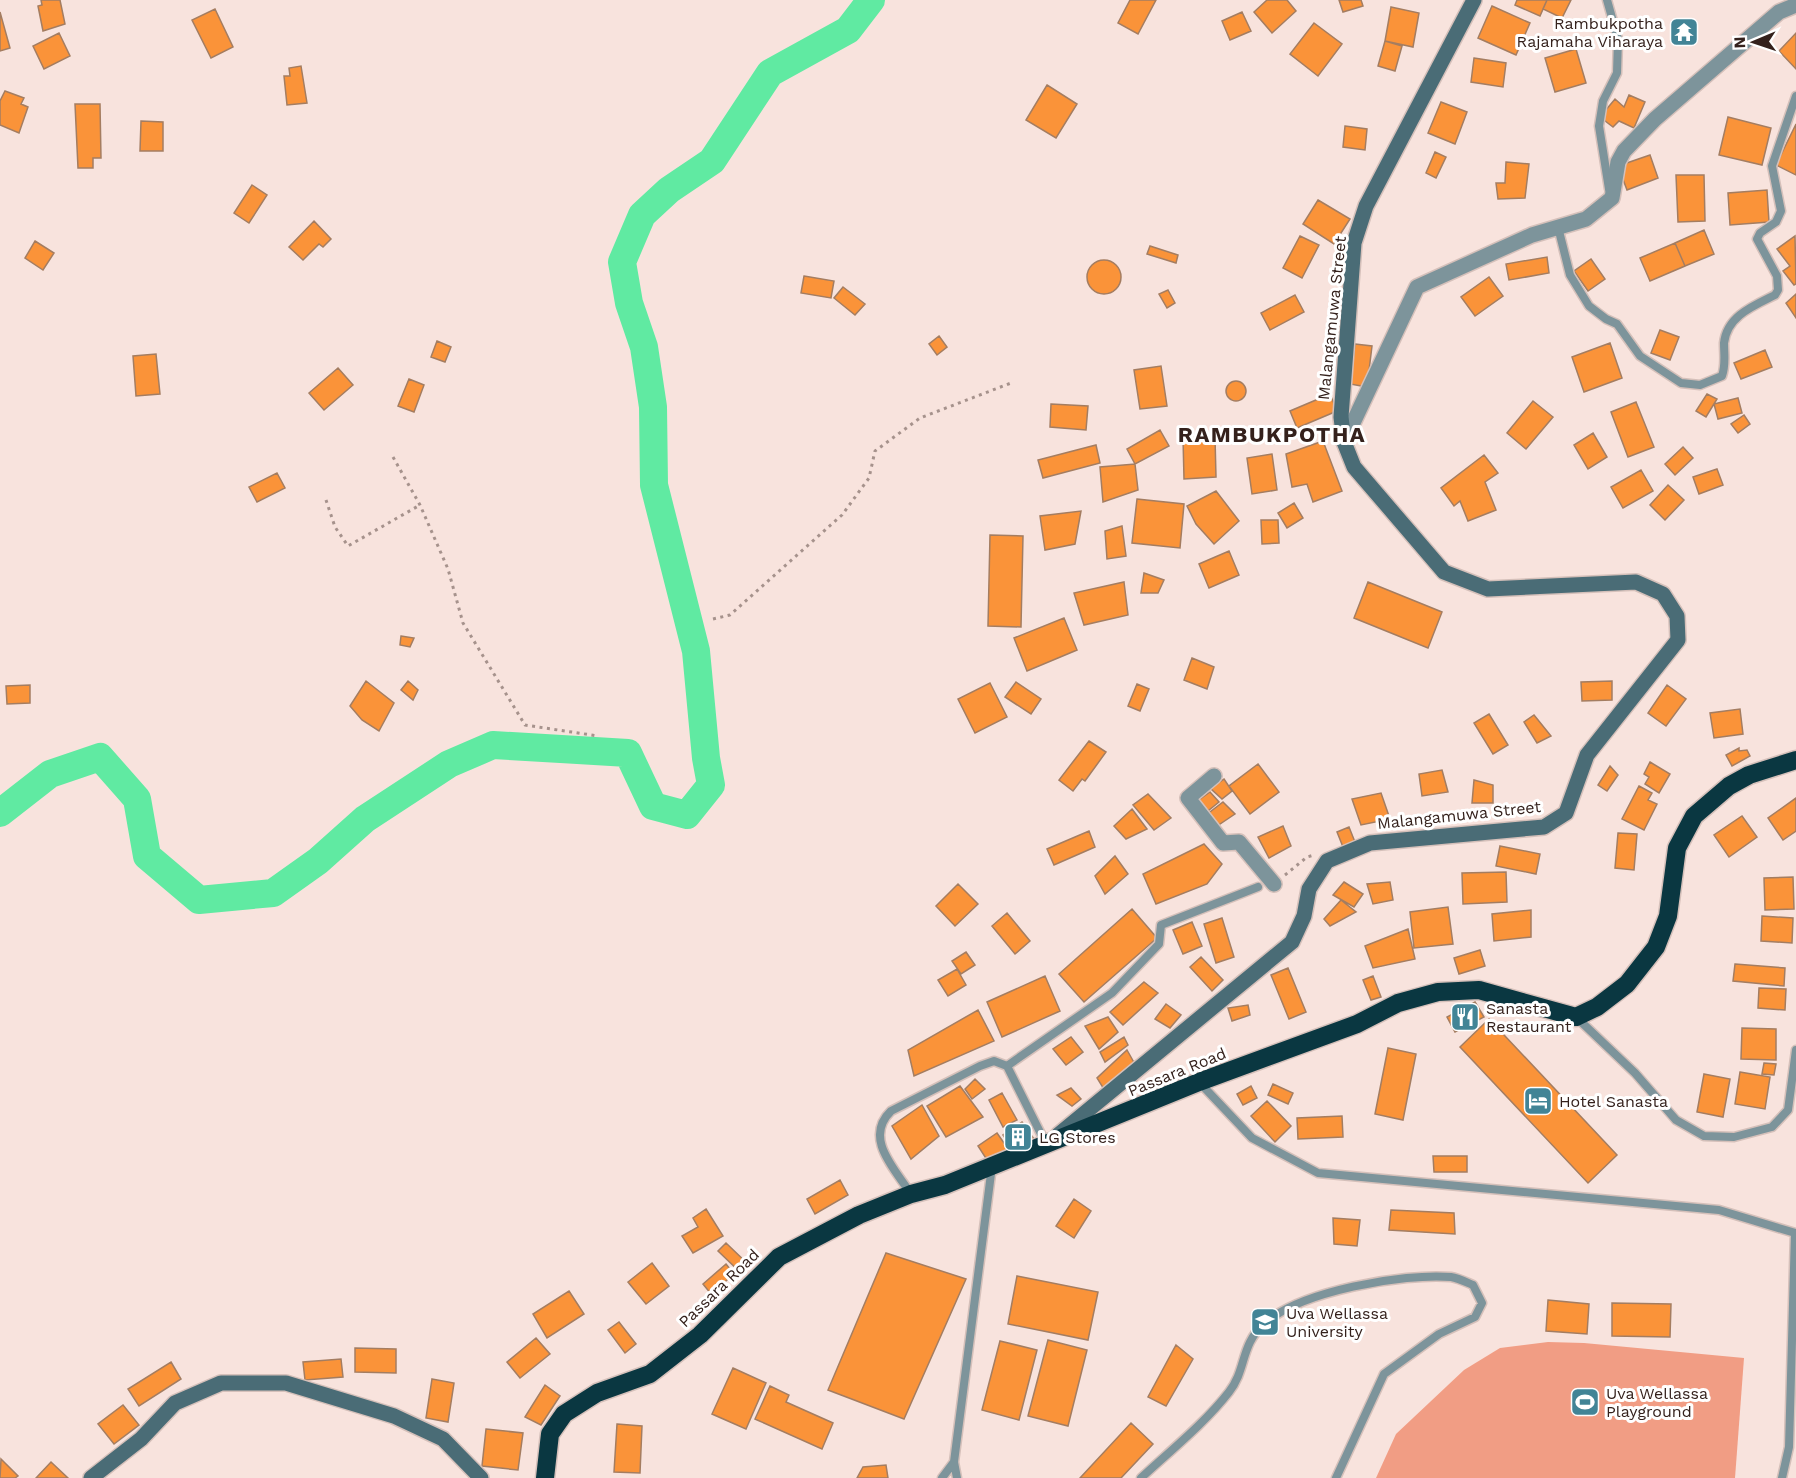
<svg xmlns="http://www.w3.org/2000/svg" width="1796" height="1478" viewBox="0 0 1796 1478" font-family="'Work Sans',sans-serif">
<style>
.green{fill:#f19d84}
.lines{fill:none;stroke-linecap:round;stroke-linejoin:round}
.river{stroke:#60eaa2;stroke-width:28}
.building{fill:#fa9339;stroke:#a47d61;stroke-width:1.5}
.lane-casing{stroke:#d5c0ba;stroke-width:11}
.street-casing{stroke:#d5c0ba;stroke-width:18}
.secondary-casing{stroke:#d5c0ba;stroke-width:18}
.highway-casing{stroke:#d5c0ba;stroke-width:21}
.path{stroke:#a6928c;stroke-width:3;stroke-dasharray:3 4.5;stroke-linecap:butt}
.lane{stroke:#7d949b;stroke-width:8}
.street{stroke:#7d949b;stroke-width:15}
.secondary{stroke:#4a6c76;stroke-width:15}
.highway{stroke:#0a3741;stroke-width:18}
.labels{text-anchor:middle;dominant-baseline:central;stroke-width:6;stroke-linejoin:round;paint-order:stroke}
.poi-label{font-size:16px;fill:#34211c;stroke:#fff;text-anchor:start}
.street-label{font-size:16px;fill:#34211c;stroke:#fff}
.district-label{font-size:22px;font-weight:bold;letter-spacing:1.5px;fill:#34211c;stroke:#fff}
</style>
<rect width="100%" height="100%" fill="#f8e3dd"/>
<!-- green -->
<path class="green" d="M1548,1342l36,1 160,15 -9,120h-359l20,-44 68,-64 36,-22z"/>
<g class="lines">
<!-- river -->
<path class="river" d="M0,813l50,-39 50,-17 37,42 10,57 52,44 74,-7 45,-32 47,-42 84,-55 44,-19 135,8 25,53 34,9 24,-30 -5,-27 -10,-107 -42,-166 -1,-78 -9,-60 -15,-44 -7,-41 20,-47 27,-25 43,-29 58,-88 78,-43 23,-30"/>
</g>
<!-- building -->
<path class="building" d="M41,0h19l5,24 -22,7 -5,-25 4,-1z
M1130,0h26l-18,34 -20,-11z
M1267,0h20l9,11 -24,22 -18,-21z
M1339,0h22l2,6 -20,6z
M1517,0h30l-7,16 -25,-11z
M1547,0h24l-9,18 -19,-9z
M1492,6l38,17 -14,32 -38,-17z
M1391,7l28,6 -6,34 -28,-6z
M215,9l18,38 -22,11 -19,-38z
M0,12l10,36 -10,3z
M1242,12l9,19 -21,9 -8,-19z
M1314,23l28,21 -24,32 -28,-22z
M59,33l11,23 -26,13 -11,-23z
M1796,33v36l-17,-18z
M1385,41l17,5 -7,25 -17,-5z
M1576,49l10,34 -31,9 -10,-34z
M1474,58l32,5 -3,24 -32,-5z
M301,66l6,37 -20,2 -3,-29h6l-1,-8z
M1047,85l30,19 -21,34 -30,-18z
M5,91l19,7 -3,6 7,3 -9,26 -19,-8v-24z
M1629,95l16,7 -11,26 -15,-7 -6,6 -13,-10 15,-18 9,8z
M1441,102l26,10 -12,32 -27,-11z
M75,104h25l1,54h-8v10h-15z
M1728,117l43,11 -9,37 -43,-10z
M141,121l22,1v29h-23z
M1796,124v51l-20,-10z
M1345,126l22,3 -2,21 -22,-3z
M1435,152l11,5 -10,21 -10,-5z
M1650,155l8,23 -31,12 -9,-24z
M1506,162l23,2 -4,34 -27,1 -2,-16h9z
M1676,175h28l1,46 -27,1z
M252,185l15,10 -18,28 -15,-10z
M1767,190l2,32 -39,3 -2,-32z
M1318,200l32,19 -16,25 -31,-20z
M314,221l17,18 -8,8 -4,-3 -16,16 -14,-13z
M1704,230l10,24 -29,12 -10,-23z
M1300,236l19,9 -17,33 -19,-10z
M1795,236l1,48 -2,1 -11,-14 7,-5 -13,-17z
M35,241l19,12 -11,17 -18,-12z
M1675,243l10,23 -35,15 -10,-23z
M1150,246l28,9 -2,8 -29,-9z
M1547,257l2,16 -40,7 -3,-16z
M1591,259l14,20 -17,12 -14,-20z
M1087 277a17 17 0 1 1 34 0a17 17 0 1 1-34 0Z
M804,276l30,5 -3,17 -30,-5z
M1489,277l14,19 -28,20 -14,-19z
M843,287l22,17 -10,11 -21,-17z
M1168,290l7,13 -8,5 -8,-14z
M1796,294v24l-10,-15z
M1295,295l9,17 -34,18 -9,-17z
M1660,330l19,7 -9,23 -19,-7z
M939,336l8,11 -10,8 -8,-11z
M437,341l14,6 -6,15 -14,-5z
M1610,343l12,35 -38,14 -12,-35z
M1355,344l17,2 -5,41 -17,-3z
M1765,350l7,17 -31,12 -7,-16z
M156,354l4,40 -24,2 -3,-40z
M1161,366l6,40 -27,3 -6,-39z
M338,368l15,17 -29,25 -15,-17z
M409,379l15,6 -10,27 -16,-6z
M1226 391a10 10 0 1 1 20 0a10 10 0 1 1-20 0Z
M1330,394l7,17 -40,17 -7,-17z
M1707,394l10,5 -11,18 -10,-6z
M1738,398l4,15 -24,6 -4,-15z
M1533,401l20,16 -27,32 -19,-16z
M1636,402l18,45 -26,10 -17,-45z
M1051,404l37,2 -2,24 -36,-3z
M1744,415l6,9 -12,9 -7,-9z
M1160,430l9,16 -34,18 -8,-15z
M1593,433l14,24 -19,12 -14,-24z
M1215,437l1,40 -32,2 -1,-41z
M1323,441l19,50 -29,11 -6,-18 -15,3 -6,-33z
M1096,445l4,18 -57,15 -5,-18z
M1683,447l10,11 -18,17 -10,-11z
M1272,454l5,36 -25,4 -5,-36z
M1484,455l14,18 -13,9 11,28 -28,11 -8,-20 -6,5 -13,-18z
M1135,464l3,26 -35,12 -3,-35z
M1717,469l6,16 -24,9 -6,-17z
M1641,470l12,21 -30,17 -12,-21z
M277,473l8,15 -28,14 -8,-15z
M1668,485l16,15 -19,20 -15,-15z
M1216,491l23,30 -25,23 -18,-20 -9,-18z
M1137,499l47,5 -4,44 -48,-5z
M1294,503l9,15 -16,10 -9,-15z
M1081,511l-6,33 -30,6 -5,-34z
M1261,520h17l1,23 -17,1z
M1122,526l4,30 -19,3 -2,-28z
M990,535l33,1 -2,91 -33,-1z
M1229,551l10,24 -30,13 -10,-24z
M1144,573l20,7 -6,13h-17z
M1124,582l4,33 -44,10 -10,-32z
M1368,582l74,30 -14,36 -74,-30z
M1064,618l13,32 -50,21 -13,-33z
M401,636l13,2 -4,9 -10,-2z
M1192,658l22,9 -7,22 -23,-9z
M366,681l28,22 -15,28 -17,-11 -12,-14z
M408,681l10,9 -5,10 -12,-10z
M1612,681v19l-30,1 -1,-19z
M1016,682l25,17 -10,15 -26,-17z
M990,683l17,34 -32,16 -17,-34z
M1137,684l12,5 -9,22 -12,-5z
M30,685v18l-23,1 -1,-18z
M1667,685l19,14 -20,27 -18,-13z
M1740,709l3,25 -29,4 -4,-25z
M1489,714l19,31 -15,9 -19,-31z
M1534,715l17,21 -14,7 -13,-21z
M1089,741l17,11 -21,29 -3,-2 -9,12 -14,-11z
M1739,748v3l8,-1 3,6 -18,10 -6,-11z
M1650,762l20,12 -11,19 -14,-9 4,-7 -5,-3z
M1258,764l21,28 -29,22 -21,-28z
M1610,766l8,9 -11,16 -9,-6z
M1442,770l6,22 -26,4 -3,-22z
M1224,779l8,12 -10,8 -12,-11z
M1474,780l19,5v18h-21z
M1639,786l13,7 -4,7 9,4 -13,26 -22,-11z
M1210,792l9,10 -16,13 -10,-11z
M1381,793l9,26 -29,6 -9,-26z
M1148,794l23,24 -17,12 -21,-25z
M1796,798v33l-13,9 -15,-22z
M1223,802l12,12 -18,12 -11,-11z
M1132,809l15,20 -21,10 -12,-13z
M1742,816l15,21 -28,20 -15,-22z
M1283,826l8,20 -22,12 -11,-21z
M1349,827l6,15 -12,5 -6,-15z
M1089,831l6,16 -41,18 -7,-16z
M1618,833l19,1 -3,36 -19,-2z
M1204,844l18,20 -15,20 -51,20 -13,-30z
M1500,846l40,8 -4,20 -40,-8z
M1115,856l13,18 -23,20 -10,-18z
M1506,872l1,30 -44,2 -1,-31z
M1793,877l1,32 -29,1 -1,-32z
M1344,882l19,12 -9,13 -21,-12z
M1390,882l3,18 -20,4 -6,-20z
M958,884l20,20 -23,22 -19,-20z
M1341,900l15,12 -26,14 -6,-7z
M1448,907l5,37 -39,4 -4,-36z
M1132,909l25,29 -73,64 -25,-28z
M1531,910v27l-37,4 -2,-27z
M1007,913l23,28 -15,13 -23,-28z
M1762,916l31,2 -1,25 -31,-2z
M1222,918l12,39 -18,6 -12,-39z
M1192,922l10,24 -19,8 -10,-24z
M1408,929l7,30 -42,9 -8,-22z
M1480,950l5,16 -26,8 -5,-16z
M966,952l9,13 -14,9 -9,-13z
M1201,957l22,23 -11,11 -22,-24z
M1735,964l50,4 -1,18 -51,-5z
M1288,968l18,44 -17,7 -18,-44z
M957,969l9,16 -18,11 -10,-16z
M1045,976l15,35 -58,26 -15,-35z
M1373,976l8,21 -10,3 -8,-20z
M1144,982l14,11 -35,32 -13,-13z
M1759,988l27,1 -1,21 -27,-2z
M1475,1002l9,15 -29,15 -8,-15z
M1166,1004l15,11 -11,13 -15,-9z
M1248,1005l2,10 -18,6 -4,-13z
M978,1010l16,31 -80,35 -6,-26z
M1108,1017l10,15 -19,17 -14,-23z
M1489,1019l128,136 -29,28 -128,-136z
M1742,1028l34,1v31l-35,-1z
M1071,1037l12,15 -17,13 -13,-16z
M1124,1037l4,8 -23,17 -5,-10z
M1388,1048l28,6 -13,66 -28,-6z
M1127,1050l9,16 -31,25 -8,-13z
M1764,1063l12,1 -2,11 -12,-1z
M1740,1072l30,5 -5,32 -30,-5z
M1704,1074l26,5 -7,38 -26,-5z
M975,1079l10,10 -13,10 -7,-10z
M1273,1084l20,9 -5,11 -20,-9z
M960,1086l23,31 -37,20 -19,-31z
M1251,1086l6,12 -14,7 -6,-11z
M1071,1088l10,11 -9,7 -15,-11z
M1002,1093l15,27 -14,7 -14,-27z
M1267,1101l24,25 -16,16 -24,-26z
M922,1105l17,31 -28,23 -19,-33z
M1342,1116l1,21 -45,2 -1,-21z
M1022,1122l12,17 -20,13 -11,-17z
M997,1133l12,17 -20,13 -11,-17z
M1433,1156h34v16h-33z
M840,1180l8,15 -33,19 -8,-15z
M1074,1199l17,12 -17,27 -18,-12z
M706,1209l17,27 -30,17 -11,-17 16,-9 -5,-9z
M1391,1210l63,3 1,21 -66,-4z
M1333,1218l27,2 -3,26 -23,-2z
M726,1243l24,23 -8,8 -24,-23z
M886,1253l80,26 -62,140 -76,-29z
M652,1263l17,23 -23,18 -18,-22z
M726,1264l8,10 -23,20 -8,-10z
M1017,1276l81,16 -10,48 -80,-16z
M569,1291l15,23 -37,24 -14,-24z
M1548,1300l41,4 -2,30 -41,-3z
M1612,1303l59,1 -1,33 -58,-1z
M619,1322l17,22 -11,9 -17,-23z
M536,1338l14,16 -30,24 -13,-16z
M1048,1340l39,10 -19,76 -40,-10z
M1000,1341l37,9 -18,70 -37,-10z
M1176,1345l17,14 -27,47 -18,-9z
M355,1348l41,1v24l-41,-1z
M341,1359l2,18 -38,3 -2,-18z
M171,1362l10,17 -42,27 -11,-17z
M733,1368l33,15 -20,46 -34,-15z
M432,1379l22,4 -6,39 -22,-4z
M545,1385l15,11 -19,29 -16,-8z
M770,1386l19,9 -3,7 47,21 -11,26 -67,-30z
M123,1405l16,20 -25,19 -16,-20z
M1131,1423l22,21 -32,34h-41z
M617,1424l25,2 -2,47 -26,-1z
M486,1429l37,4 -5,37 -36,-4z
M1,1459l17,17 -3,2h-15z
M51,1462l17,16h-32z
M886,1465l2,13h-31l6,-11z"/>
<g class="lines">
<!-- lane casing -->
<g class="lane-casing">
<path id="lane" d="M1607,0l11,39 -1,34 -14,28 -4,25 10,63
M1558,227l12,48 19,31 17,13 11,5 23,32 41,27 19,2 22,-9c4,-11 2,-21 2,-33 3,-27 29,-37 51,-48l3,-5 -1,-14 -20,-37 3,-6 16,-11 5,-11 -9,-45 24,-70
M1576,1017l59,56 41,47 28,16 30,1 38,-10 16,-17 8,-60
M1007,1066l39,78
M1199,1082l53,56 66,35 401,37 76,23 -6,214 -7,31
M911,1194c-16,-25 -48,-56 -20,-83l89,-45 14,-5 13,5 105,-73 47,-49 2,-19 97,-38
M942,1478l12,-16
M957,1478l-3,-16 38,-296
M1141,1478c29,-27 64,-55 88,-86 18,-23 11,-47 35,-68 36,-33 139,-51 187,-47 7,1 15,5 22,8l9,18 -7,14 -36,17 -55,40 -48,104"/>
</g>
<!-- street casing -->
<g class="street-casing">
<path id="street" d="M1344,442l73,-155 115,-52 54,-16 26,-21 6,-36 6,-11 31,-32 124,-107 17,-7
M1214,776l-26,22 35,45 16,-1 35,42"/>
</g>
<!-- secondary casing -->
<g class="secondary-casing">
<path id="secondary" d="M1058,1135l234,-193 12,-26 5,-27 18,-28 43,-18 174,-16 22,-14 21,-58 91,-115 -1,-24 -14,-22 -27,-12 -148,7 -44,-17 -90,-105 -10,-25 -3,-25 13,-174 12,-37 108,-206
M91,1478l50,-39 34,-36 46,-20h65l108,33 49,23 38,39"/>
</g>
<!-- highway casing -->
<g class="highway-casing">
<path id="highway" d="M545,1478l5,-44 14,-20 33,-21 53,-19 50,-39 79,-78 80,-42 52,-21 34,-9 254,-103 158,-58 41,-21 40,-11 41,-2 97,27 21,-10 30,-23 29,-37 12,-31 9,-68 17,-32 35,-30 20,-11 47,-15"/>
</g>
<!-- path -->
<path class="path" d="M393,457l27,48 28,64 15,54 62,102 73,11
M326,500l9,27 13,19 72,-41
M713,619l17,-4 112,-100 27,-37 6,-27 45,-33 91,-35
M1285,875l22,-18 7,-2"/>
<!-- lane -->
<use href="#lane" class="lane"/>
<!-- street -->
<use href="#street" class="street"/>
<!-- secondary -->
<use href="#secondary" class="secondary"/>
<!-- highway -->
<use href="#highway" class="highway"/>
</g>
<!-- icons -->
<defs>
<g id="temple-square" transform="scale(1.5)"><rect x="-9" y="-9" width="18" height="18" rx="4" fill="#428496" stroke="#fff"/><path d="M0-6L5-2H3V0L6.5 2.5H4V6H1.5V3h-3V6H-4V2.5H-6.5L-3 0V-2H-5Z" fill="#fff"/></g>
<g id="restaurant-square" transform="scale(1.5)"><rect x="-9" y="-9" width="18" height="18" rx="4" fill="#428496" stroke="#fff"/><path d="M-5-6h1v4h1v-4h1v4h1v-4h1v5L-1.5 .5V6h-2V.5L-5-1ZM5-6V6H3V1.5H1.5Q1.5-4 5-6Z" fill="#fff"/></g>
<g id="hotel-square" transform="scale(1.5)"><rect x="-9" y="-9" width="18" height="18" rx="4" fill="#428496" stroke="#fff"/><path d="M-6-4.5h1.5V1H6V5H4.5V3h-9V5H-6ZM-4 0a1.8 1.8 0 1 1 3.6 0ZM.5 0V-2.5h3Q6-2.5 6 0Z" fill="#fff"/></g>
<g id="building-square" transform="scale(1.5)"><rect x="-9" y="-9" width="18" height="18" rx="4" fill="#428496" stroke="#fff"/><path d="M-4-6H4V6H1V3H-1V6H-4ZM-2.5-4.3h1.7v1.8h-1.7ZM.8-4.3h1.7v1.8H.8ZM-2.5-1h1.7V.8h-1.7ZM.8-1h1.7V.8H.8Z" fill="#fff"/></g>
<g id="university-square" transform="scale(1.5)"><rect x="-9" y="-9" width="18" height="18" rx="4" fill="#428496" stroke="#fff"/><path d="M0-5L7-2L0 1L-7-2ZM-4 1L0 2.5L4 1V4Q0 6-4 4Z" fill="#fff"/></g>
<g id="stadium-square" transform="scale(1.5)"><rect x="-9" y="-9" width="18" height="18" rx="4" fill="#428496" stroke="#fff"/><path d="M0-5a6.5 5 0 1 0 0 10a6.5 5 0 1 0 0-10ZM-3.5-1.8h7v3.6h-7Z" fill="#fff"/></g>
</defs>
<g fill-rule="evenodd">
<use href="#temple-square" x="1684" y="32"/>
<use href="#restaurant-square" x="1465" y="1017"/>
<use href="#hotel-square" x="1538" y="1101"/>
<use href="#building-square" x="1018" y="1137"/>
<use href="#university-square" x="1265" y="1322"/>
<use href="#stadium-square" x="1585" y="1402"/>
</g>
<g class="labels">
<!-- poi labels -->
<g class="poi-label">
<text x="1663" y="23" text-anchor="end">Rambukpotha<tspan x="1663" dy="18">Rajamaha Viharaya</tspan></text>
<text x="1486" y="1008">Sanasta<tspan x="1486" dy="18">Restaurant</tspan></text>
<text x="1559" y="1101">Hotel Sanasta</text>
<text x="1039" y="1137">LG Stores</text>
<text x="1286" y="1313">Uva Wellassa<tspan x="1286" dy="18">University</tspan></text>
<text x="1606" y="1393">Uva Wellassa<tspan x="1606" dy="18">Playground</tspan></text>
</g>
<!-- street labels -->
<g class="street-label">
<text transform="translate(1332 318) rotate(-84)">Malangamuwa Street</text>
<text transform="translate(1459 815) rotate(-6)">Malangamuwa Street</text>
<text transform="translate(1177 1072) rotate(-22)">Passara Road</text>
<text transform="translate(719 1288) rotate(-44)">Passara Road</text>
</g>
<!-- district labels -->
<g class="district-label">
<text x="1272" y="434">RAMBUKPOTHA</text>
</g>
</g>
<!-- north arrow -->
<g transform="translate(1754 42) rotate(268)" stroke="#ffffff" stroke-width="4.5" paint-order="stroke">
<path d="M0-4.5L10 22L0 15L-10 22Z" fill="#34211c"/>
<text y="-9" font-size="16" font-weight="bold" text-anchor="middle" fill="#34211c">N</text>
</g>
</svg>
